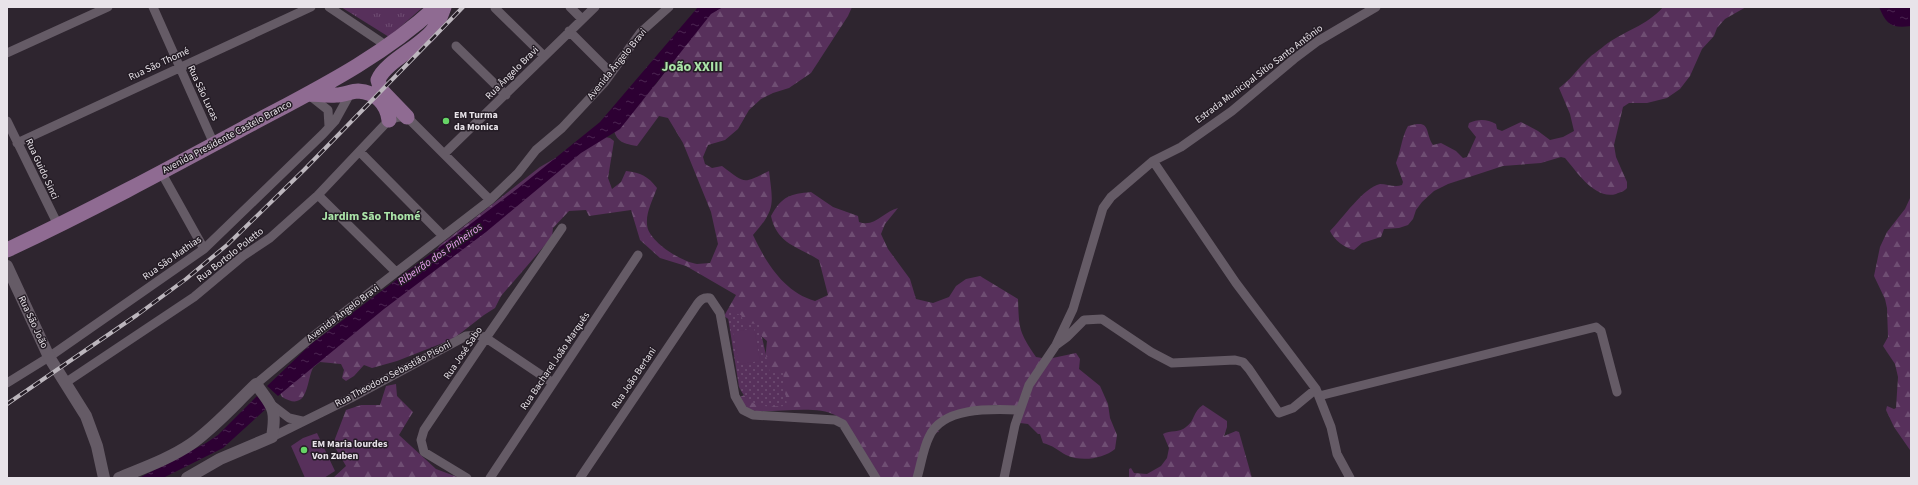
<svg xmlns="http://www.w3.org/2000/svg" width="1918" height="485" viewBox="0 0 1918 485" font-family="'Source Sans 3',sans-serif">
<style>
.grass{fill:url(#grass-tufts)}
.forest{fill:url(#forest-firs)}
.park{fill:url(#park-dots)}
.pitch{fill:#57305b}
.water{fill:url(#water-ripples)}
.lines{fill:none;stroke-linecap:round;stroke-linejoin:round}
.minor{stroke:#655b66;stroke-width:9}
.tertiary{stroke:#655b66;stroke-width:12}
.primary{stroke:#8f6b92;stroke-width:15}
.rail-casing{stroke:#bcb6bd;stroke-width:4}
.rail{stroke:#241c25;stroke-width:2.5;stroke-dasharray:8;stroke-linecap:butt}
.poi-dot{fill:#66d466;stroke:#241c25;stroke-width:1.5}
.labels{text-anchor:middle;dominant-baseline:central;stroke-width:3;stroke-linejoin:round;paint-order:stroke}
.street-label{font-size:10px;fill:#e8e3e9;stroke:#241c25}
.poi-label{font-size:10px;font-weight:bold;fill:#e8e3e9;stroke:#241c25;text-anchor:start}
.water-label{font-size:11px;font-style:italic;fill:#eda3f4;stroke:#241c25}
.quarter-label{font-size:12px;font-weight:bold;fill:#abe5a9;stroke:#241c25}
.district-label{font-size:14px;font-weight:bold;fill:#abe5a9;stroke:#241c25}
</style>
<defs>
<pattern id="grass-tufts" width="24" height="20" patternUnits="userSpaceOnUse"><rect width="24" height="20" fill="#57305b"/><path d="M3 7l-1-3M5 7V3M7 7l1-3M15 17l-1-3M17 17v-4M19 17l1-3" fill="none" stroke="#6f4e73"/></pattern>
<pattern id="forest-firs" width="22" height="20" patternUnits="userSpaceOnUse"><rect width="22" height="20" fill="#57305b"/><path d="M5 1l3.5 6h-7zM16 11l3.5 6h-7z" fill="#6f4e73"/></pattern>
<pattern id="park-dots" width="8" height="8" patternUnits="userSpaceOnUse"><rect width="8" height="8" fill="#57305b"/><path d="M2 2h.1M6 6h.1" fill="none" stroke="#6f4e73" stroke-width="1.8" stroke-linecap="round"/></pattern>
<pattern id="water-ripples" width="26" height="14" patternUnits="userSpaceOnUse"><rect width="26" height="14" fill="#2d0033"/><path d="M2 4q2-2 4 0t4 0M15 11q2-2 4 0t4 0" fill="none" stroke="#4b2551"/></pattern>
</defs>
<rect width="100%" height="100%" fill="#2e252f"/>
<!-- grass -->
<path class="grass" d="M341,7h82l-34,30z"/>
<!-- forest -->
<path class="forest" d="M713,7h139l-4,9 -37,57 -22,15 -16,5 -12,6 -12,11 -11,19 -13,11 -17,5 -5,12 2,7 7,4 10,-2c24,18 20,18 47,5 4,33 7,38 -16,64 13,28 31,57 62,66l13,-6 -9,-35c-22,-14 -42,-16 -48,-44 11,-20 19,-22 40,-24l22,15 25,9 1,6c16,6 25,-11 39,-14l-13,16 -4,10 7,15 22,30 6,20 17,4 16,-6 7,-11 10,-7 14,-3 38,23c1,30 1,33 18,58l12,2 28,-6 4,6 -1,10 21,17 8,18 2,14 7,17 -2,14c-12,10 -34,13 -49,6 -7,-4 -14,-10 -23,-12l-3,-9h-2l-10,-10 -15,-2 1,-9 -4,-6 -14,-2 -31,4 -30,17 4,6 -7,1 -18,45h-40c-8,-15 -26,-55 -39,-63 -19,-11 -66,-1 -89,-5l-6,-13 15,-7 8,-12 4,-37 -14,-12 -19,-6 -10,-7 12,-21 -50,-29 -26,-8 -20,-18 -9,-30 -42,6 -3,-6 -17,1 -16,17 -1,9 -51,59 -6,12 -11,7 -31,24 -56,22 -25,7 -8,-3 -10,11 -8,5 -4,-3 2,-8 -3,-6 -21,-2c-2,2 -6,4 -7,6 -7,13 -4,45 -31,29l-3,-6 149,-129 12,-17 100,-78 55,-32 15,3 4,3 -6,37 4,11 9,-7 5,-11c15,2 22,5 31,17 -4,11 -11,24 -10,36 0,17 35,38 50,40 4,0 9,-1 13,-1l8,-19 -7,-32 -28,-69 -15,-25 -9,-2 -22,30c-17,-3 -21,-5 -25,-22l44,-40z
M1663,7h83l-21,12 -8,9 -3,8 -12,13 -12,27 -10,13 -13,9 -20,5h-18l-6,4 -9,38 2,12 11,25v6c-3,4 -7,4 -11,6 -21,6 -39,-22 -51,-36l-4,-1 -20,6 -38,3 -55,18 -14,7 -12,11 -6,8 -3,9 -5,6 -9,3 -15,1 -3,8 -19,6 -8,7c-9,-2 -20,-10 -24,-19 12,-12 34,-44 50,-47 7,0 15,4 22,1l1,-3 -7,-19c5,-13 6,-27 12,-37 24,-7 16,5 25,19l8,-2 15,8 7,7 4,-1 9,-20 -8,-10 1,-4c9,-4 18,-4 27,1l1,5 5,2 19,-9 17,9 12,9 13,-3 11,-6 -4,-17 -11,-26c11,-8 17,-17 26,-26 5,-6 13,-11 19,-16 19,-15 43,-20 59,-39z
M1911,196v259l-1,-5 -16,-23 -8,-17 1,-4 7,3 2,-1 2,-31 -3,-13 -12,-18 5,-9 -1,-29 -2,-9 -11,-23 6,-29 7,-15 18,-23z
M396,384l1,12 16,16 -14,23 37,34 24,9h-127l13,-12 -13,-22 13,-34 15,-5h19l6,-19z
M1203,405l24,16v6l-3,9 12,-5 3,1 13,46h-123v-9l2,-1 3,5 13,1 14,-8 6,-8 2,-10 -6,-14c7,-4 17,-1 23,-7 9,-6 7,-16 17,-22z"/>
<!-- park -->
<path class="park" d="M727,311l14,4 3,8 15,1 11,49h13l4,33c-22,1 -38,3 -48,-19z"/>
<!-- pitch -->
<path class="pitch" d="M754,328l6,33 -21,3 -6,-32z
M317,433l18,38 -11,7h-19l-14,-32 12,-8z"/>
<!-- water -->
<path class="water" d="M698,7h25l-12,7 -91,115 -39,24 -95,79 -102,77 -106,87 -11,-10 44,-42 206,-155 83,-67z
M1879,7h32v19c-19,3 -25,-2 -32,-19z
M257,396l10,12 -44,40 -60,30h-24l67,-35 12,-8z"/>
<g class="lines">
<!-- minor -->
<path class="minor" d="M153,7l61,137
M329,7l52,35 5,6
M570,7l12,12
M495,8l49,48
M569,31l42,42
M456,46l50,49
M7,53l101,-46
M309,95l19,15 1,16
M7,121l51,104
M17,143l294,-136
M360,152l83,84
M444,154l151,-147
M1153,161l83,122 80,106 15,38 6,27 13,24
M161,172l43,77
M318,195l78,77
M1056,345l11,-8 17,-17 18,-1 49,33 21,11 63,-3 8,2 6,7 30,44 14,-5 23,-19
M7,383l42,-26 155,-108 119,-115 12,-13 16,-29
M65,383l129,-86 49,-41 27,-18 48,-43 71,-75c6,-2 11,-4 18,-3l83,83
M256,384l56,-47 178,-137 28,-27 18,-23 26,-22 42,-45 37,-51 28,-25
M1319,396l277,-69 5,4 16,61
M272,405l17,13 13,3
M272,437l79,-39 115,-62 12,-1 8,3 67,45
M467,478l-43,-26 -3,-12 3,-10 62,-92 76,-110
M490,478l148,-223
M580,478l116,-172c4,-6 7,-9 14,-8l10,15 15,83 8,14 10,5 82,5 8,4 33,54
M917,478c4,-13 6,-29 12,-41 13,-31 64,-28 91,-27
M1004,478l11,-53 14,-40 27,-40 17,-36 30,-101 8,-11 42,-36 28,-14 51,-36 62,-52 24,-18 58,-34"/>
<!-- tertiary -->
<path class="tertiary" d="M7,266l42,91 37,59 11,30 7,32
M119,478c24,-10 50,-19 72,-34 24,-17 44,-40 65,-60 16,23 21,23 16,53l-52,22 -33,19"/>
<!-- primary -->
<path class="primary" d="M308,94c9,0 19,2 28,1 8,0 15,-4 22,-4 18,1 29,13 31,29
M407,117l-26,-27 -3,-10c7,-18 42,-33 55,-50 6,-7 8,-15 11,-23
M7,250c81,-38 159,-80 237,-122 67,-36 136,-69 192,-121"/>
<!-- rail casing -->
<g class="rail-casing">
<path id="rail" d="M7,404l130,-89 49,-36 41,-34 77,-75 159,-163"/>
</g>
<!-- rail -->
<use href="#rail" class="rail"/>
</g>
<!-- markers -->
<g class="poi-dot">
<circle cx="446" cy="121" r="4"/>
<circle cx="304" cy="450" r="4"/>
</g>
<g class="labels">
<!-- street labels -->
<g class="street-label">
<text transform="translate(159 64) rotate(-25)">Rua São Thomé</text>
<text transform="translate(617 64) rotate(-51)">Avenida Ângelo Bravi</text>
<text transform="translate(512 73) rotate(-45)">Rua Ângelo Bravi</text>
<text transform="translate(1259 74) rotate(-37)">Estrada Municipal Sítio Santo Antônio</text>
<text transform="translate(203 93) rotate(65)">Rua São Lucas</text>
<text transform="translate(227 137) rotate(-28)">Avenida Presidente Castelo Branco</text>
<text transform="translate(42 169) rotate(65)">Rua Guido Sinci</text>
<text transform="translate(230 255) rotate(-38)">Rua Bortolo Poletto</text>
<text transform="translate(172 258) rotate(-35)">Rua São Mathias</text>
<text transform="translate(343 313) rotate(-37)">Avenida Ângelo Bravi</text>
<text transform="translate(33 322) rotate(65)">Rua São João</text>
<text transform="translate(463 353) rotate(-56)">Rua José Sabo</text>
<text transform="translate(555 361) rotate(-56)">Rua Bacharel João Marquês</text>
<text transform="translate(393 374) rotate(-28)">Rua Theodoro Sebastião Pisoni</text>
<text transform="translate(634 378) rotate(-56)">Rua João Bertani</text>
</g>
<!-- poi labels -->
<g class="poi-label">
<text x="454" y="115">EM Turma<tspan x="454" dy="12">da Monica</tspan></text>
<text x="312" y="444">EM Maria lourdes<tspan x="312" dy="12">Von Zuben</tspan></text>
</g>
<!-- water labels -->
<g class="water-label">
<text transform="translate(440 254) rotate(-35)">Ribeirão dos Pinheiros</text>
</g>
<!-- quarter labels -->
<g class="quarter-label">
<text x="371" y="216">Jardim São Thomé</text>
</g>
<!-- district labels -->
<g class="district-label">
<text x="692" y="67">João XXIII</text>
</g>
</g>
<!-- border -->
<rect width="1918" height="485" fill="none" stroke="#e8e3e9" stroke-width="16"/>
</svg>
